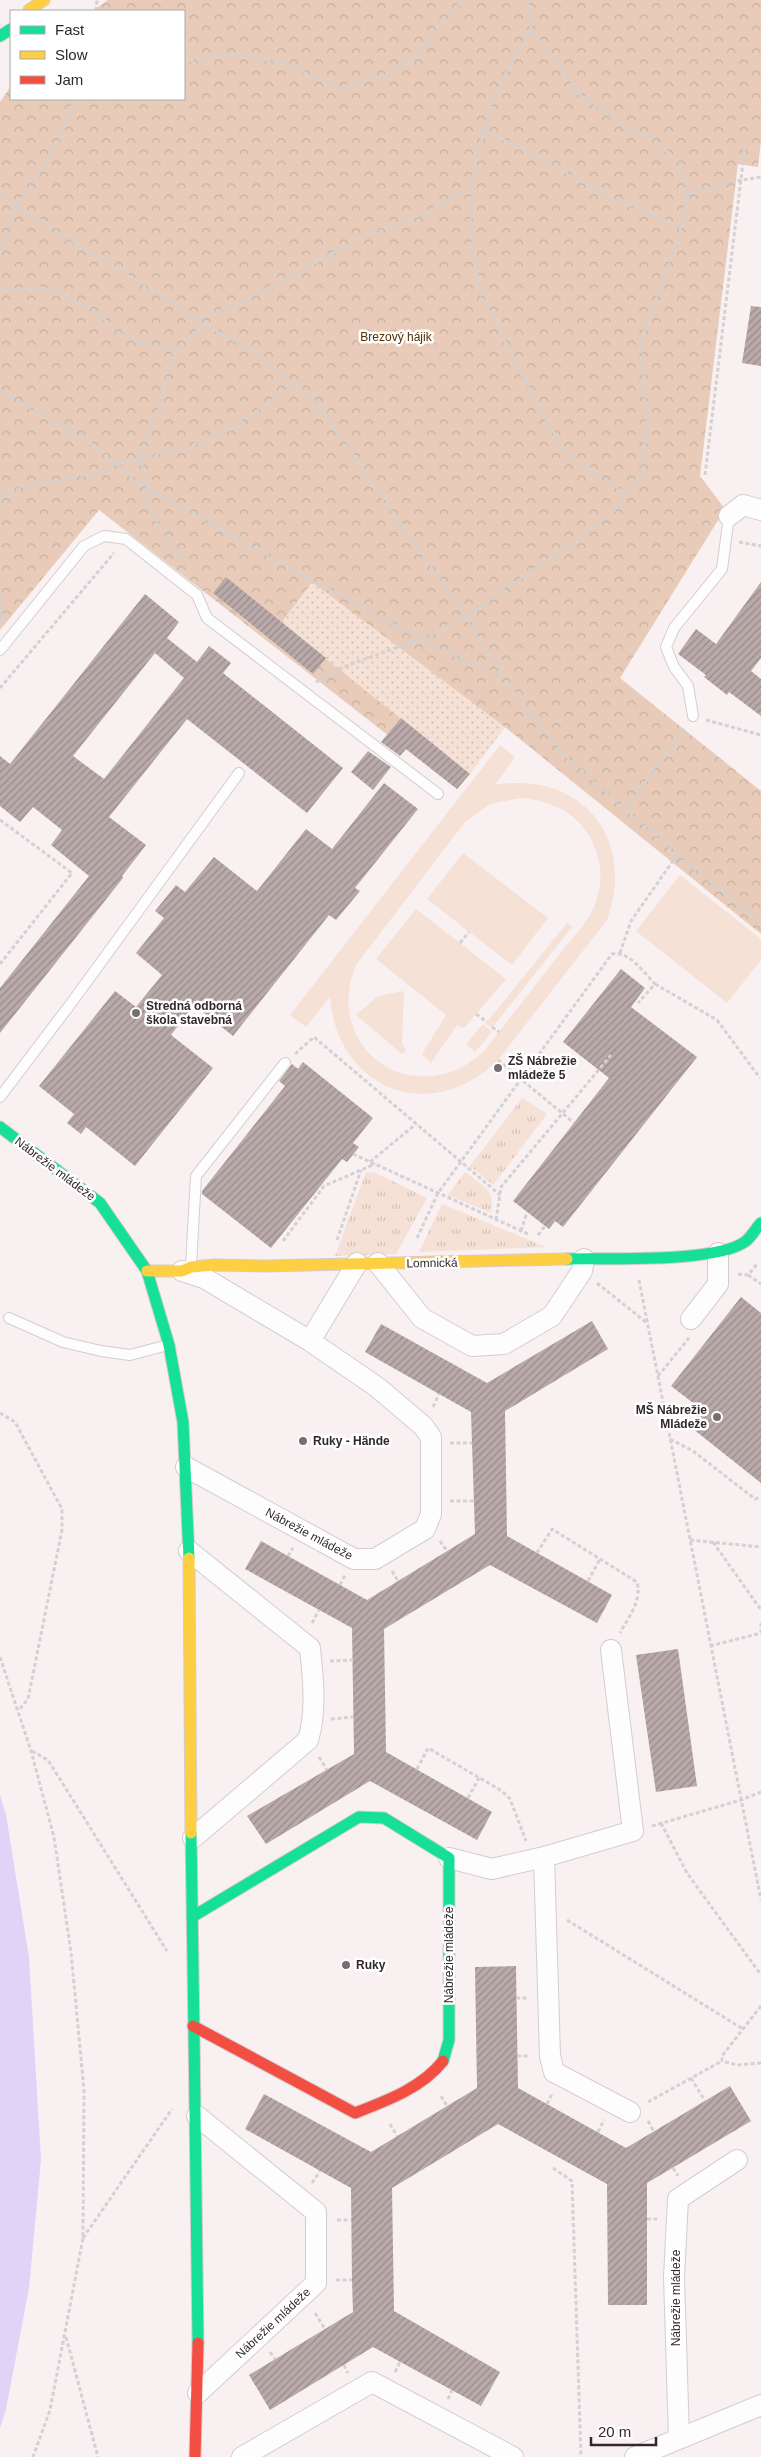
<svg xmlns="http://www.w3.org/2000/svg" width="761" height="2457" viewBox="0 0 761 2457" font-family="Arial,sans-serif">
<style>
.grass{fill:url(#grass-tufts)}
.forest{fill:url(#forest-crowns)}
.park{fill:url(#park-dots)}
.pitch{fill:#f5e1d5;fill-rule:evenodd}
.water{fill:#e1d3f8}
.building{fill:url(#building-hatch);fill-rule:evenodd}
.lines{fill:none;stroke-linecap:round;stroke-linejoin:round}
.lane-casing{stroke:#d5ccd0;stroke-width:12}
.street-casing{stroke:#d5ccd0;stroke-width:22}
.fast-casing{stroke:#d5ccd0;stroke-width:13}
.slow-casing{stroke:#d5ccd0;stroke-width:13}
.jam-casing{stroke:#d5ccd0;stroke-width:13}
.path{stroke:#d4d1d2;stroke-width:3;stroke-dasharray:4 2.5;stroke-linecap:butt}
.lane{stroke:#fefdfd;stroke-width:10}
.street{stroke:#fefdfd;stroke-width:20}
.fast{stroke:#16e098;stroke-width:11}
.slow{stroke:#ffcf43;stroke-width:11}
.jam{stroke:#f24e42;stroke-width:11}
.poi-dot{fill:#766e71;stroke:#fff;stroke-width:2}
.labels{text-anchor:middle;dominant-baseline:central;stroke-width:5;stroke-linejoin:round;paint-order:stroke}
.park-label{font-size:12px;fill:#582e00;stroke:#fff}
.poi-label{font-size:12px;font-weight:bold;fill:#30282b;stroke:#fff;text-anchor:start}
.street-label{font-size:12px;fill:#30282b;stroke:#fff}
</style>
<defs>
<pattern id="grass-tufts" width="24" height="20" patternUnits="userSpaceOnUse" patternTransform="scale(1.25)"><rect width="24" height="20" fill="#f5e1d5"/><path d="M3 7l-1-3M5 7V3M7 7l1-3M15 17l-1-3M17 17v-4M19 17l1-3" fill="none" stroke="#d2c1b7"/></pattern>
<pattern id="forest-crowns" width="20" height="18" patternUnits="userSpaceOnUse" patternTransform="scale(1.25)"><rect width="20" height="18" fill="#e8ccb9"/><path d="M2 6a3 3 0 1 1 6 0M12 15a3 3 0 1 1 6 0" fill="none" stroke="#c7af9f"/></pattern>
<pattern id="park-dots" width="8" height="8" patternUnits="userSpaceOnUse" patternTransform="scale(1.25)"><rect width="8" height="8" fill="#f5e1d5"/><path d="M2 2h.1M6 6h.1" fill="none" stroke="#d2c1b7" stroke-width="1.8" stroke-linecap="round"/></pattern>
<pattern id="building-hatch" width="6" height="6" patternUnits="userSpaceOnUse" patternTransform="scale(1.25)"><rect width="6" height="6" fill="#b9aaa9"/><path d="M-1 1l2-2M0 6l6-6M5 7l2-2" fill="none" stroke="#978a8a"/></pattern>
</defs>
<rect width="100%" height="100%" fill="#f9f0f2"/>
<!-- grass -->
<path class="grass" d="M522,1098l25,16 -54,71 -23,-19z
M366,1172l10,1 51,25 -31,56 -61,2z
M465,1172c17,14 31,17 26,41l-43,-18z
M442,1204l99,41 6,2 -128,5z"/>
<!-- forest -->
<path class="forest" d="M108,0h653v140l-3,27 -20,-3 -38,312 25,33 -105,169 141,113v143l-256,-207 -48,62 -358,-279 -99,120v-528l11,-16v13h173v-88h-92z"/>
<!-- park -->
<path class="park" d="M312,582l193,145 -35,47 -189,-151z"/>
<!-- pitch -->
<path class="pitch" d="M500,745l15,12 -20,28c85,-14 142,52 112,135l-109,140c-66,66 -161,30 -168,-63l-24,30 -16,-12zM520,798c27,2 52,11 68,36 12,19 16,42 9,65 -6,21 -25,39 -38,56 -25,32 -50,64 -75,96 -67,63 -163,0 -128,-86l109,-143 25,-18z
M463,853l85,65 -36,47 -85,-66z
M680,875l81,64v21l-34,43 -91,-72z
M416,909l90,70 -42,49 -7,-3 -26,38 -9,-9 24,-39 -70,-56z
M567,923l5,4 -80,101 -6,-4 1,-2z
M404,991l-2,53 4,7 -4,3 -46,-39 22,-19z
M483,1024l9,8 -17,20 -9,-8z"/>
<!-- water -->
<path class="water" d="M0,1795l6,20 23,142 12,203 -12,128 -23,121 -6,19z"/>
<!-- building -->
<path class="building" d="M751,306l10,1v59l-19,-3z
M226,577l100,81 -13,16 -100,-81z
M761,582v76l-10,13 10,8v37l-32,-24 -2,3 -23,-18 2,-2 -28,-21 18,-25 20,15z
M145,594l34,28 -12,16 30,24 12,-16 22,17 -8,10 120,95 -36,45 -120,-94 -78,98 37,28 -24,31 1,2 -123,155v-45l89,-112 -38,-31 11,-15 -29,-23 -13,15 -20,-16v-50l10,8zM155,653l29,25 -80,101 -31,-23z
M401,718l69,56 -13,15 -51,-40 -6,7 -19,-14z
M368,751l23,16 -18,23 -22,-18z
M384,783l34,26 -63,79 5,3 -24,29 -7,-5 -96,121 -39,-31 -23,30 42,33 -78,98 -49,-39 -5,7 -14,-11 7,-9 -35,-28 76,-95 21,16 26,-32 -26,-22 28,-35 -9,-7 21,-26 9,7 29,-35 43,34 49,-62 26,20z
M621,969l24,19 -14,19 66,50 -134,170 -8,-6 -6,8 -36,-28 96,-123 -46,-36z
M303,1062l70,56 -20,25 6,4 -12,15 -5,-3 -71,89 -69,-54v-3l83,-105 -6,-5 13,-17 6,5z
M741,1297l20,16v170l-73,-58 13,-16 -30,-23z
M592,1321l16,28 -103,62 1,62 1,63 105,59 -15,28 -107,-58 -106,64 2,123 106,60 -15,28 -107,-59 -104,63 -19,-28 107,-62 -2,-126 -107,-59 16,-28 106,59 108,-66 -4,-122 -106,-60 16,-28 106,59z
M678,1649l19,137 -41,6 -20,-137z
M516,1966l2,122 108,60 104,-62 21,35 -104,62v122h-39l-1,-121 -109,-60 -106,64 2,123 106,61 -19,34 -108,-59 -103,63 -21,-35 104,-63 -1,-32 -1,-92 -106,-59 19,-35 107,58 106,-64 -2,-121z"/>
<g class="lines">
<!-- lane casing -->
<g class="lane-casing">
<path id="lane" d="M0,650l84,-104 20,-10 22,3 71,56 10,23 231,176
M693,716l-5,-30 -14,-19 -8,-20 8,-19 48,-59 7,-53
M0,1097l72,-95 167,-229
M191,1266l5,-90 89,-113
M9,1318l54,24 38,9 29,4 38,-10"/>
</g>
<!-- street casing -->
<g class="street-casing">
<path id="street" d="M729,516l14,-11 18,5
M378,1263l44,55 50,28 32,-2 48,-28 30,-45 2,-12
M182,1271l22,7 106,63 67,46 46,39 8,11v77l-6,15 -50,30h-21l-168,-92
M691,1319l27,-35v-31
M310,1341l47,-78
M189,1551l121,97c3,29 7,63 -2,92l-115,98
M544,1857l6,199 4,16 76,40
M449,1858l43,11 52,-12 89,-26 -22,-181
M197,2116l119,96v71l-118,110
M679,2439l-5,-162 4,-78 59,-39
M242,2457l130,-75 141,75
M635,2457l126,-52"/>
</g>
<!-- fast casing -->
<g class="fast-casing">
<path id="fast" d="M0,36l11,-7
M0,1127l100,76 47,68 22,74 14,77 6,136
M567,1259c40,-1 151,4 179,-18 6,-5 10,-13 15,-18
M191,1833c2,170 6,340 7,510
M192,1917l167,-100 25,1 65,40v182l-6,21"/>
</g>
<!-- slow casing -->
<g class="slow-casing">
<path id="slow" d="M29,10l15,-10
M147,1271h35l9,-4 24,-2 50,1 302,-7
M189,1558l2,275"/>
</g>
<!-- jam casing -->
<g class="jam-casing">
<path id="jam" d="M193,2026l162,87c31,-12 67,-25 88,-52
M195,2457l3,-114"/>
</g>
<!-- path -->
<path class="path" d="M96,11l1,-11
M184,64l5,-3 47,-8 48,11 57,24 50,-14 32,-23 17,-26 23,-25
M484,129l127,68 70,31
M472,183v68l9,44 60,117 26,41 60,41
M687,194l49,-13 25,-4
M0,195l198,125 55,31 62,50 160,229 28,47 36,49 27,30 112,99 83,68
M0,253l17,-46 44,-69 11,-32 5,-7
M0,290l44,-2 52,23 22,22 24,11 32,6
M198,320l67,-30 92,-50 66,-26 36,-19 13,-12 4,-24 18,-64 28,-52 11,-13
M0,390l95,56 49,41 276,152 82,38
M705,475l40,-329
M0,500l18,-11 80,-17 27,-10 65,-16 36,-14 50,-34 15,-17
M739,542l22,4
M181,561l-31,-51 -9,-52 3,-17 15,-30 15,-61 32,-25
M0,594l2,30
M316,682l30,-16 74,-27 46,-22 125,-87 28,-24 23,-34 5,-48 -6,-79 6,-24 31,-80 9,-47 -6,-29 -26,-25 -33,-15 -44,-32 -47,-66 -3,-27
M0,688l114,-135
M706,720l55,15
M626,809l58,-80
M0,820l72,53 -72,91
M460,943l9,-11
M620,953l11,-32 46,-66
M655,984l62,36 43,58
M476,1014l11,8
M492,1027l7,5
M295,1054l19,-17 186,158
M498,1060l76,63
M353,1154l175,80
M370,1162l46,-38
M496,1220l5,-33 110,-132
M521,1231l6,-19
M538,1235l7,-9
M417,1238l21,-45 174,-239c18,-3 31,18 43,30l-17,19
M337,1240l24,-70
M283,1241l41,-55 51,-22
M738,1274l10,1 9,-11
M748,1275l13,9
M639,1280l122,620
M597,1283l50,40
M658,1376l31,-38
M433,1407l6,-13
M0,1413l15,9 47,87v21l-34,169 -9,11
M670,1439l23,12 62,48 6,-2
M450,1443h22
M450,1501h24
M690,1540l71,7
M440,1541l7,10
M713,1542l48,68
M537,1553l15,-24 85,53c5,19 -8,34 -17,51
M288,1556l5,-8
M392,1571l6,10
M588,1581l12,-22
M340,1585l5,-10
M312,1623l7,-13
M761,1623v9
M710,1646l51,-13
M0,1657l31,94 23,86 17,115 13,138 -1,148 -33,172 -17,47
M330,1661l22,-1
M331,1719l22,-2
M32,1751l16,9 119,191
M319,1757l8,13
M417,1769l11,-21 74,43 8,8 16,42
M468,1798l11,-20
M661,1823l26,50 74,102
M652,1826l89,-26 20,-8
M567,1920l176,109
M516,1998h12
M761,2006l-39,50v5l15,4 24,-2
M517,2056h12
M691,2078l14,23
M441,2096l6,10
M648,2102l74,-41
M547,2104l5,-10
M648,2121l6,11
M390,2124l7,12
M598,2132l6,-12
M553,2168l19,13 9,276
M673,2168l5,8
M312,2183l8,-12
M647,2219h10
M337,2220h14
M83,2238l89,-129
M336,2280h16
M315,2313l10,16
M66,2337l32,120
M270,2352l5,7
M344,2365l4,8
M395,2372l5,-10
M448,2399l4,-9"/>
<!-- lane -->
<use href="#lane" class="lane"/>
<!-- street -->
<use href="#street" class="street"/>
<!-- fast -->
<use href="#fast" class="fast"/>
<!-- slow -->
<use href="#slow" class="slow"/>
<!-- jam -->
<use href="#jam" class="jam"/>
</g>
<!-- markers -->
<g class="poi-dot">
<circle cx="136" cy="1013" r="5"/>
<circle cx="498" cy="1068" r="5"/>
<circle cx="717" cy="1417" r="5"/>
<circle cx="303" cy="1441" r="5"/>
<circle cx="346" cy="1965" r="5"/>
</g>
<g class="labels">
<!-- park labels -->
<g class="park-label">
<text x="396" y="337">Brezový hájik</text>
</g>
<!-- poi labels -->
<g class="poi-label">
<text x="146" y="1006">Stredná odborná<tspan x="146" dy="14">škola stavebná</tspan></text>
<text x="508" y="1061">ZŠ Nábrežie<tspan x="508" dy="14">mládeže 5</tspan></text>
<text x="707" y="1410" text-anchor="end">MŠ Nábrežie<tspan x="707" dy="14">Mládeže</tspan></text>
<text x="313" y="1441">Ruky - Hände</text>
<text x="356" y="1965">Ruky</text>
</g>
<!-- street labels -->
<g class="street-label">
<text transform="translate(55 1169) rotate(37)">Nábrežie mládeže</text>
<text transform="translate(432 1263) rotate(-1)">Lomnická</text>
<text transform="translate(309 1534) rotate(28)">Nábrežie mládeže</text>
<text transform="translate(449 1955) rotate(-90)">Nábrežie mládeže</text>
<text transform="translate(676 2298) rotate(-90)">Nábrežie mládeže</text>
<text transform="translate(273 2323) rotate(-43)">Nábrežie mládeže</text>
</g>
</g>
<!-- legend -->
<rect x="10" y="10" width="175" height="90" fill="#ffffff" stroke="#aca9aa"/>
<rect x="20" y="26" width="25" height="8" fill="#16e098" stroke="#aca9aa"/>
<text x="55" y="35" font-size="15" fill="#30282b">Fast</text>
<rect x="20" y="51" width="25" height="8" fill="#ffcf43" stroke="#aca9aa"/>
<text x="55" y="60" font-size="15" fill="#30282b">Slow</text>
<rect x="20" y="76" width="25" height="8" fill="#f24e42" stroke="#aca9aa"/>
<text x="55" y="85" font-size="15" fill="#30282b">Jam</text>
<!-- scale -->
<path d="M591 2437v8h65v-8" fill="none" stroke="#30282b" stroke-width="2.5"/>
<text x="598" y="2437" font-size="15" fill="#30282b" stroke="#ffffff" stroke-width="4" paint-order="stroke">20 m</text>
</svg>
